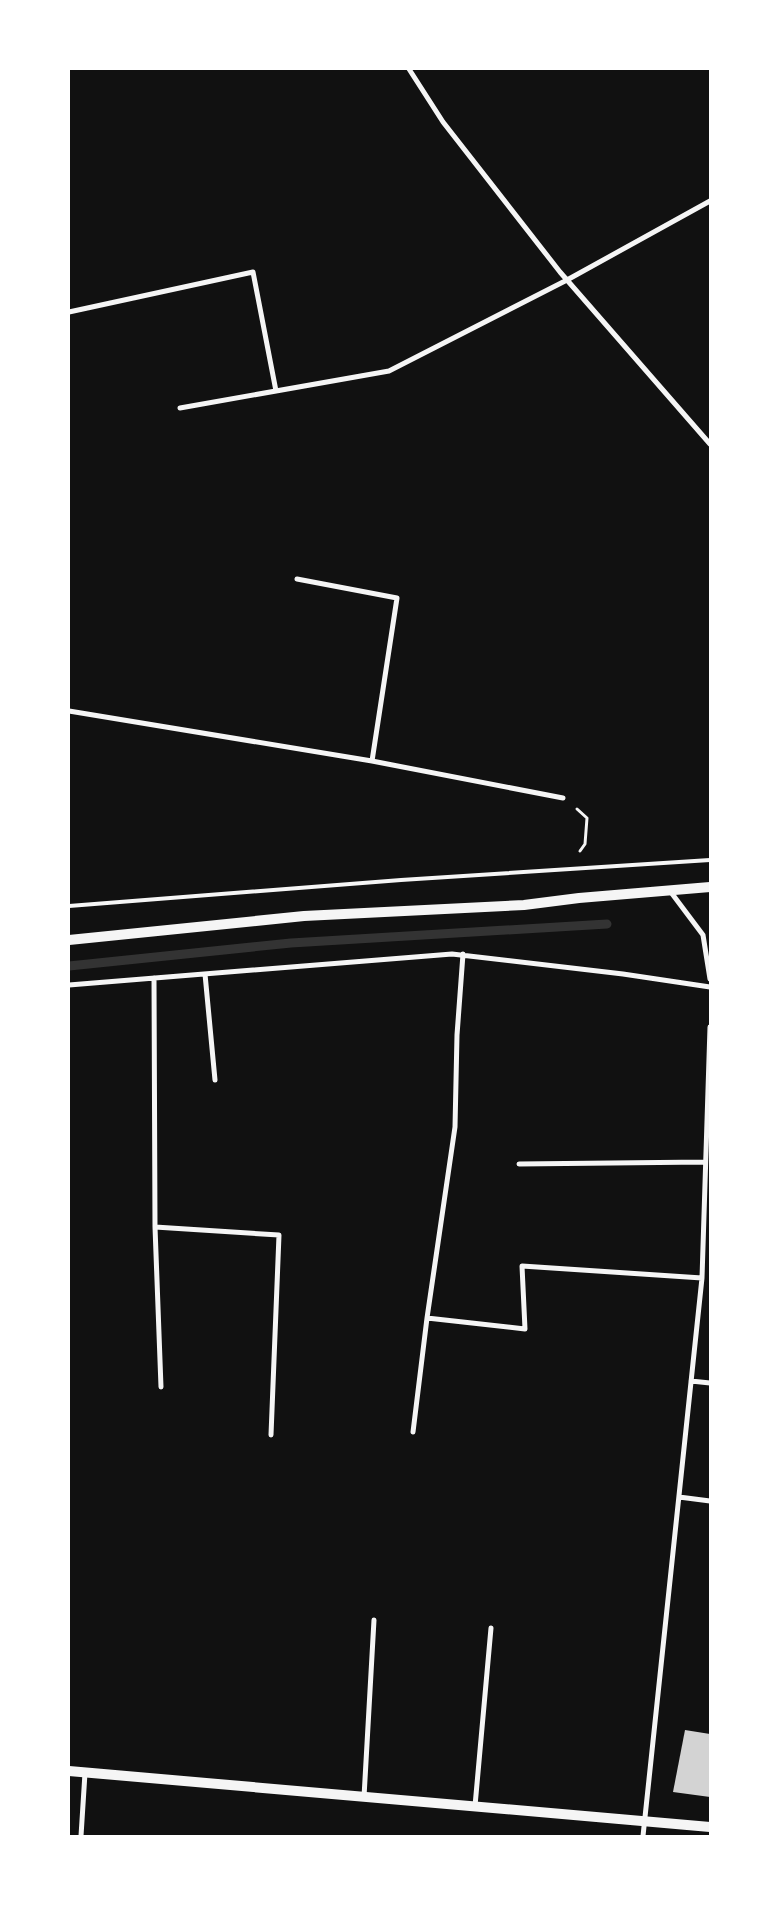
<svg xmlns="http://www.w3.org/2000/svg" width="779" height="1905" viewBox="0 0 779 1905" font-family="Signika,sans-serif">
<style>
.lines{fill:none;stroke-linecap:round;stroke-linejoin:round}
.stream{stroke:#333;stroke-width:9}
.building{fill:#d3d3d3}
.path{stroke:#f5f5f5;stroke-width:3}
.service{stroke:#f5f5f5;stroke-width:4}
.minor{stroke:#f5f5f5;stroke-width:5}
.secondary{stroke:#f5f5f5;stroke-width:10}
</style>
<rect width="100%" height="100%" fill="#111"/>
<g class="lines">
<!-- stream -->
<path class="stream" d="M69,966l222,-23 316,-19"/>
</g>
<!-- building -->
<path class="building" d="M685,1730l25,4v63l-37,-5z"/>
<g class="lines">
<!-- path -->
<path class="path" d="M577,809l10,9 -2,26 -5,7"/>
<!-- service -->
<path class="service" d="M69,906l332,-26 309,-20"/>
<!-- minor -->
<path class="minor" d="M409,69l34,53 117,150 150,172
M69,312l184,-40 23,119
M180,408l209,-37 178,-91 143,-79
M297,579l100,19 -25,163
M69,711l303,50 191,37
M670,891l33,44 7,44
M205,974l10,106
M154,978l1,249 6,160
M69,985l383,-31 171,20 87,13
M519,1164l186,-2
M155,1227l124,8 -8,200
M427,1318l98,11 -3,-63 180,12
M691,1381l19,2
M413,1432l14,-114 28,-191 2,-92 6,-81
M679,1497l31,4
M364,1797l10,-177
M475,1806l16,-178
M81,1836l4,-63
M643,1836l59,-558 8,-251"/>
<!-- secondary -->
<path class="secondary" d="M69,940l235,-24 220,-11 55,-7 131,-11
M69,1771l641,56"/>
</g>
<!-- border -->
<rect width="779" height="1905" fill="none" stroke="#ffffff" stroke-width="140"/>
</svg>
